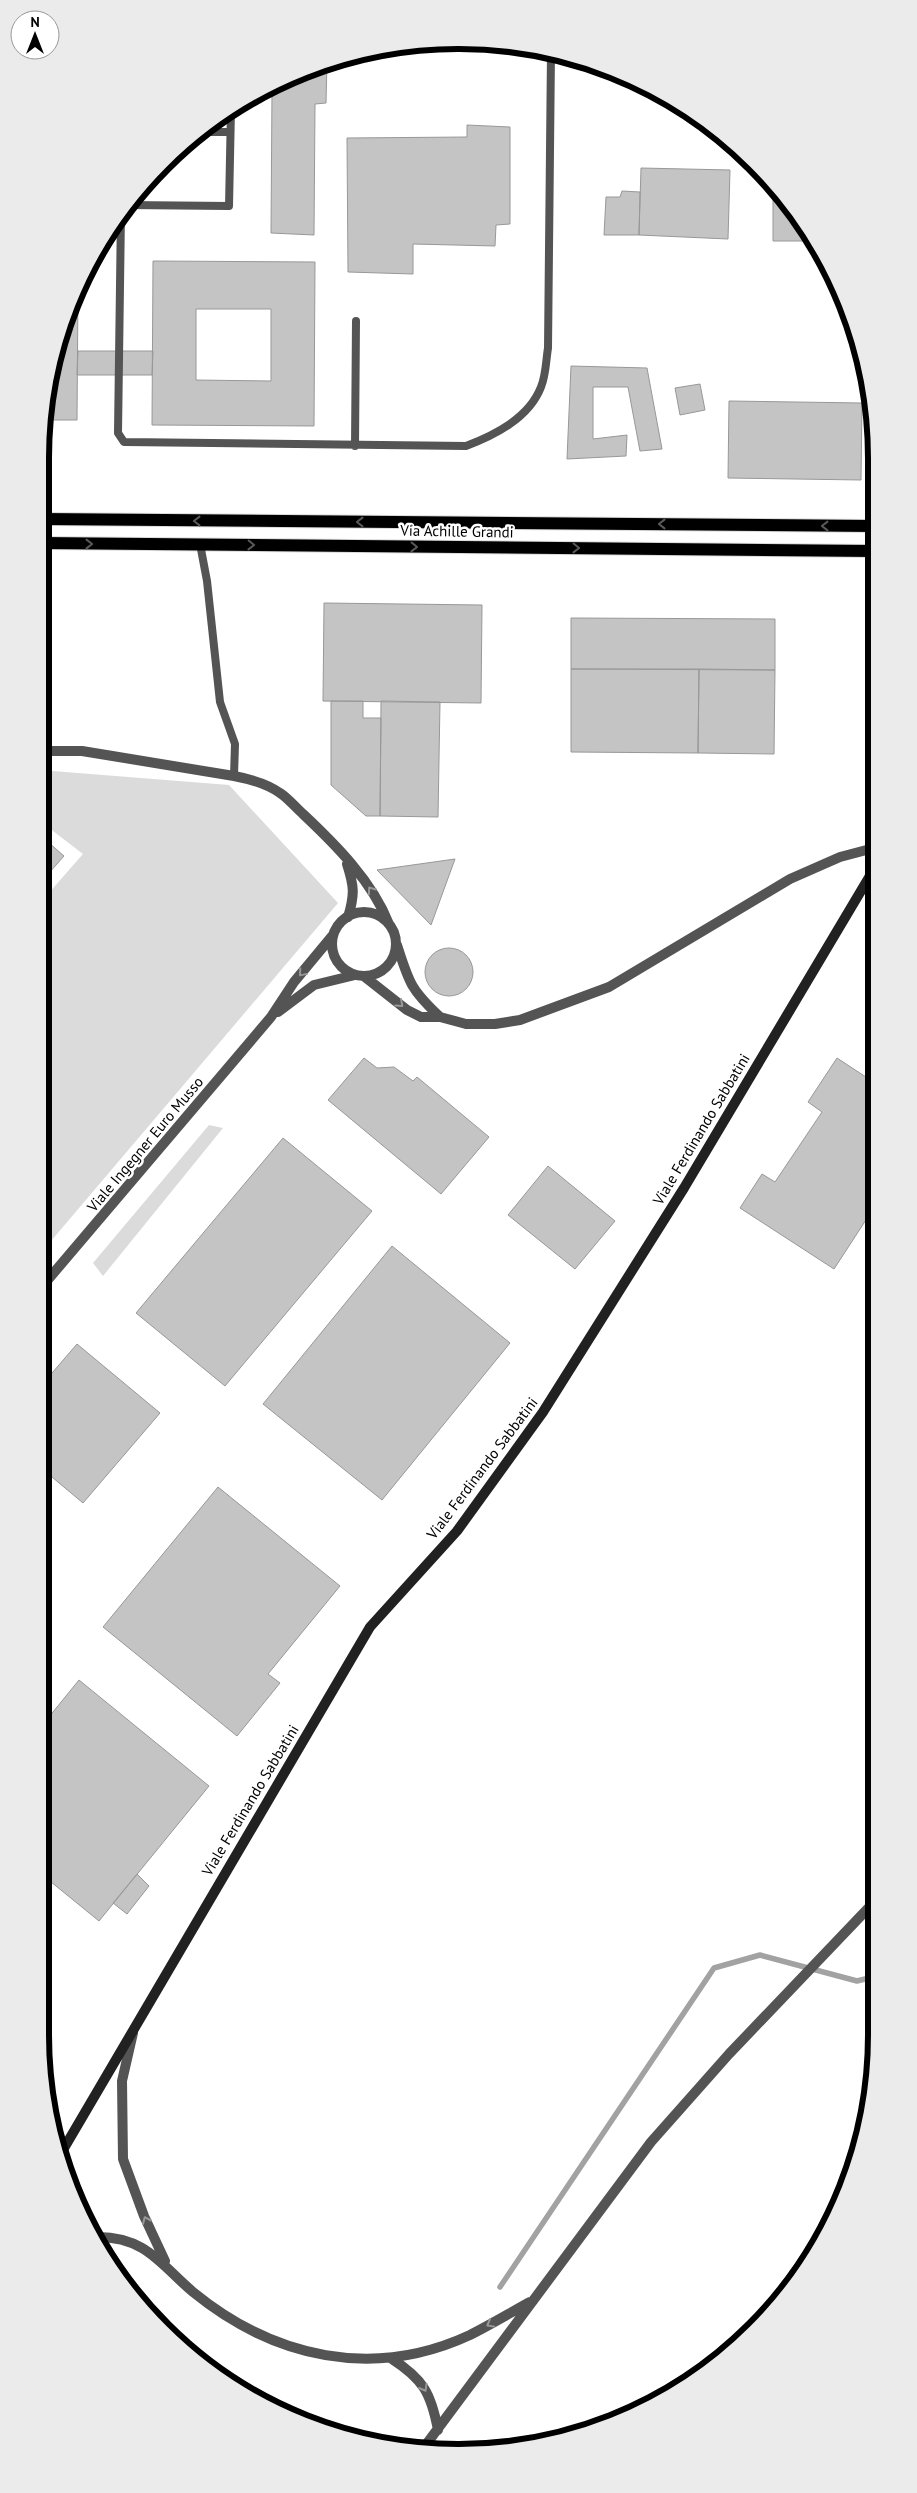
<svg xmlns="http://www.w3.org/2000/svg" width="917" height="2493" viewBox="0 0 917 2493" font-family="'PT Sans',sans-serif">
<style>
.green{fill:#dbdbdb}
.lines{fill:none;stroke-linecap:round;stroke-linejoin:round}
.stream{stroke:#a2a2a2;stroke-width:5.5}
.building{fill:#c4c4c4;stroke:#989898;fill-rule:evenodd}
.primary-casing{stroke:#dbdbdb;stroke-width:14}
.lane{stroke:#545454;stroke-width:8}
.street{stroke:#545454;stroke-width:10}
.secondary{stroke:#212121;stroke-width:10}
.primary{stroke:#000;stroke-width:12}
.oneway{stroke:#595959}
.oneway2{stroke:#989898}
.labels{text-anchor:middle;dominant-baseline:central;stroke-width:5;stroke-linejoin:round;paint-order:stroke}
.street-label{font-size:15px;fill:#000;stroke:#fff}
.rim{fill:none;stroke:#000;stroke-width:6}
</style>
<rect width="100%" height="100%" fill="#fff"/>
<!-- green -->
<path class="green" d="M40,770l189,15 109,118 -298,351v-351l43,-49 -43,-33z
M209,1125l14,3 -120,148 -10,-13z"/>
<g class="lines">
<!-- stream -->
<path class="stream" d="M500,2287l214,-319 46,-13 97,26 20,-5"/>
</g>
<!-- building -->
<path class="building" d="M327,62l-1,41 -11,1 -1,131 -43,-2 1,-143h-8z
M467,125l43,2v97l-14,1 -1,21 -82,-2v30l-65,-2 -1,-134 120,-1z
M641,168l89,2 -2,69 -89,-4z
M773,183l39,58h-39z
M622,191l18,1 -1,43h-35l2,-38h14z
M153,261l162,1 -1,164 -162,-1zM196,309h75v72l-75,-1z
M87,267v17h-8l4,-10z
M78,287l-1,133h-32l9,-70z
M78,351h75l-1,24h-75z
M571,366l76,2 15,81 -22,2 -12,-64h-35v52l34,-4 -1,21 -59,3z
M700,384l5,26 -25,5 -5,-27z
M729,401l133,2 -1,77 -133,-2z
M324,603l158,2 -1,98 -158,-2z
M571,618l204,1v51l-204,-1z
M571,669h128l-1,84 -127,-1z
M699,669l76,1 -1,84 -76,-1z
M331,701h32v17h18l-1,98h-14l-35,-31z
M381,701l59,1 -2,115 -58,-1z
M40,835l24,21 -24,27z
M455,859l-24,66 -54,-55z
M425 972a24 24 0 1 1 48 0a24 24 0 1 1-48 0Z
M364,1058l13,10 17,-1 19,14 4,-4 72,60 -48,57 -113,-94z
M837,1058l38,25v123l-41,63 -94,-61 22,-34 13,8 47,-70 -14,-10z
M283,1138l89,73 -147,175 -89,-73z
M548,1166l67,55 -40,48 -67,-54z
M392,1246l118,97 -128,157 -119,-96z
M77,1344l83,69 -77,90 -43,-36v-80z
M218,1487l122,99 -72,88 12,9 -43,53 -134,-109z
M79,1680l130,106 -110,135 -59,-48v-145z
M137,1874l12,12 -22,28 -14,-11z"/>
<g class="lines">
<!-- primary casing -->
<g class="primary-casing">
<path id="primary" d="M40,519l834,7
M40,543l834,8"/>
</g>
<!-- lane -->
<path class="lane" d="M200,132h30
M126,205l103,1 2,-97
M121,212l-3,221 6,9 342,4c29,-11 63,-28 75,-59 5,-12 5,-27 7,-39l3,-296
M355,446l1,-125
M200,544l7,37 13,121 15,42 -1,32"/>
<!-- street -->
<path class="street" d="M40,751h42l152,25c16,3 32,7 46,17 8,5 15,14 23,21 33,31 69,67 86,110
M347,864c7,22 8,30 1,53
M332 944a32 32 0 1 1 64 0a32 32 0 1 1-64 0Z
M397,945c12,37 13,44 43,72
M365,977l42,33 14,7h19l26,7h29l25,-4 89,-33 181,-108 50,-22 34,-9
M278,1012l36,-27 41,-10
M40,1289l231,-272 23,-35 39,-47
M133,2033l-11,48 1,78 21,57 21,45
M98,2237c48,0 63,28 95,55 81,66 180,88 277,43 20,-10 40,-22 60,-33
M392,2359c31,20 39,34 46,71
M422,2450l229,-308 78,-88 148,-155"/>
<!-- secondary -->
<path class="secondary" d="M60,2155l310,-528 87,-96 86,-119 141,-224 190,-319"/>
<!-- primary -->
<use href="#primary" class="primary"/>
</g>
<!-- one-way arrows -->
<defs><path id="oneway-chevron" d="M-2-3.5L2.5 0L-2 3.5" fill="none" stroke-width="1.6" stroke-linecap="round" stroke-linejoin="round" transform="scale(1.25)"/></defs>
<g class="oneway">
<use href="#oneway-chevron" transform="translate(197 521) rotate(-180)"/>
<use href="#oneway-chevron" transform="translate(360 522) rotate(-180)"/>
<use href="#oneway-chevron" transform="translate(662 524) rotate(-180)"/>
<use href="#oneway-chevron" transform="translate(825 526) rotate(-180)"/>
<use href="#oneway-chevron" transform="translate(89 544)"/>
<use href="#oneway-chevron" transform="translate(251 545) rotate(1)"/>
<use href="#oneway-chevron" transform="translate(414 547) rotate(1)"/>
<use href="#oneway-chevron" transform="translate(576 548) rotate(1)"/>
</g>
<g class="oneway2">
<use href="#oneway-chevron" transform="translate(371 890) rotate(-125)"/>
<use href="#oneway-chevron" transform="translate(302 973) rotate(130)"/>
<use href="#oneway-chevron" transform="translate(400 1004) rotate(42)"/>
<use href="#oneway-chevron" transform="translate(146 2220) rotate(-114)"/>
<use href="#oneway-chevron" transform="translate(490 2324) rotate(151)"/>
<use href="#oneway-chevron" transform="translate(424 2388) rotate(60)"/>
</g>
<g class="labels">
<!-- street labels -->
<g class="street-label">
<text transform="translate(457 531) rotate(1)">Via Achille Grandi</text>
<text transform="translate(701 1129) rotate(-59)">Viale Ferdinando Sabbatini</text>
<text transform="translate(145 1144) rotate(-50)">Viale Ingegner Euro Musso</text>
<text transform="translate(482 1468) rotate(-53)">Viale Ferdinando Sabbatini</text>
<text transform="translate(250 1800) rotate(-59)">Viale Ferdinando Sabbatini</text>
</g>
</g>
<!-- crop -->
<path d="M0 0H917V2493H0ZM458 49H459A409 409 0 0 1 868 458V2035A409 409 0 0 1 459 2444H458A409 409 0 0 1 49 2035V458A409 409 0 0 1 458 49Z" fill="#ebebeb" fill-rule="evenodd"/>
<path class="rim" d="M458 49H459A409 409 0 0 1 868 458V2035A409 409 0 0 1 459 2444H458A409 409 0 0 1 49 2035V458A409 409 0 0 1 458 49Z"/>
<!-- north arrow -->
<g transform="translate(35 35)"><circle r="24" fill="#ffffff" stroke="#999999"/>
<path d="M0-4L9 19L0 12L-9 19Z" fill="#000000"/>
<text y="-8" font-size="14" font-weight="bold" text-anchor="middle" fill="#000000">N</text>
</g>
</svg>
